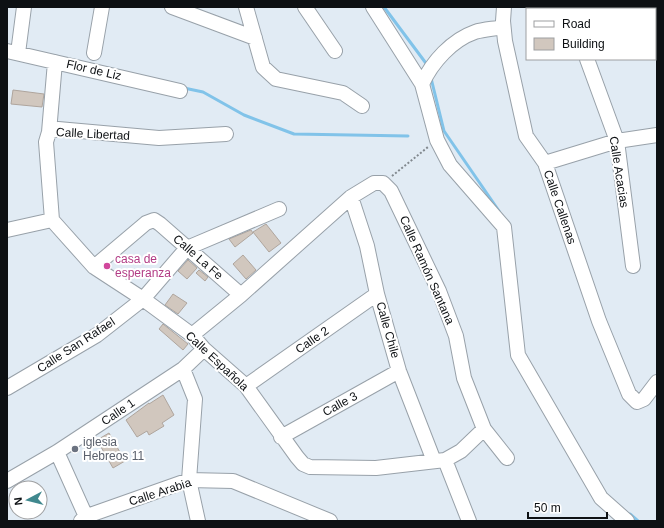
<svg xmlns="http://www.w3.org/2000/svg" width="664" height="528" viewBox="0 0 664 528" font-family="Arial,sans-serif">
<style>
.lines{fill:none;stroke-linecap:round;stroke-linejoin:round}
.stream{stroke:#81c3e9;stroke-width:3}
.building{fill:#d1c7be;stroke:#afa59d}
.minor-casing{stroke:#98a1a9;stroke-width:16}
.path{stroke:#82898f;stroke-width:2;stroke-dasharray:2 2;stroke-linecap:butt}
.minor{stroke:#fff;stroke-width:14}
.hotel-dot{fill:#d1479c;stroke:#fff;stroke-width:1.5}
.worship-dot{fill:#6b7280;stroke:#fff;stroke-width:1.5}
.labels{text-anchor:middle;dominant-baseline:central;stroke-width:4;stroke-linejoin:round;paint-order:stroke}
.street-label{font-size:12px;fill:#0d1013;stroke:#fff}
.hotel-label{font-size:12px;fill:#b23c85;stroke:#fff;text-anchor:start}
.worship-label{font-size:12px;fill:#5b616d;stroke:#fff;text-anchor:start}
</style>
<rect width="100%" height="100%" fill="#e1ebf4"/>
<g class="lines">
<!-- stream -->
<path class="stream" d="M384,7l44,59
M431,78l13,53 55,80
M184,88l19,4 41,23 50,19 114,2
M630,514l8,7"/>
</g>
<!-- building -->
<path class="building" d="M13,90l31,4 -2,13 -31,-3z
M266,224l15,19 -12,9 -16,-20z
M251,230l2,3 -18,14 -6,-8z
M243,255l13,15 -10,9 -13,-15z
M188,260l9,8 -10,11 -9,-8z
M199,270l9,7 -3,4 -9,-8z
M173,294l14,9 -9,11 -13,-9z
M163,324l25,20 -5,6 -24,-21z
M163,395l11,20 -12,8 2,3 -15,9 -2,-4 -10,6 -11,-17 23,-17v1z
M109,433l16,28 -12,7 -16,-28z"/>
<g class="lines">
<!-- minor casing -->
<g class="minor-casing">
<path id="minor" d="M172,7l83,31
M246,7l17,60 13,12 67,14 19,13
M305,7l30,44
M373,7l49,77 15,56 13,25 54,62 14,128 83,143 26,23
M504,7l-1,14 2,20 21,95 19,27 54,158 30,73 8,8 7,-3 13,-17
M569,7v2
M650,7l1,2
M655,19l2,5
M7,51l173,40
M18,53l6,-46
M94,53l8,-46
M587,59l30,82 16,125
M422,84c10,-22 30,-44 53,-52 9,-3 19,-3 28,-5
M49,132l9,-3 101,9 67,-4
M545,163l72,-22 40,-6
M351,197l16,49 10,48 22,77 35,90
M52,220l42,47 49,32 49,36 12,14 42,37 51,71 6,7 7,3 66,1 69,-8 16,-9 23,-22
M52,220l-6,-78 3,-10 6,-70
M7,230l45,-10
M94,267l52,-44 8,-3 6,4 81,71
M192,335l49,-40 110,-98 23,-14h9l8,8 48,100 17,45 8,42 20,51 23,29
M183,369l12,30 -6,81 9,41
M246,386l131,-92
M7,388l90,-53 46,-36 44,-51 92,-39
M281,437l118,-66
M57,452l31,69
M445,460l24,61
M7,481l50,-29 126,-83 21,-20
M81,521l6,-5 102,-36 44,1 97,40"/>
</g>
<!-- path -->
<path class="path" d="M392,176l36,-29"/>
<!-- minor -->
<use href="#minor" class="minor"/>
</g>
<!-- markers -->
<circle class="hotel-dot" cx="107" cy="266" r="4"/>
<circle class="worship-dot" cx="75" cy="449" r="4"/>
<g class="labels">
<!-- street labels -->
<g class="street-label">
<text transform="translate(94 70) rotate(13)">Flor de Liz</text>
<text transform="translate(93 134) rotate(3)">Calle Libertad</text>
<text transform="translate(619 172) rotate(81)">Calle Acacias</text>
<text transform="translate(560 207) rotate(71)">Calle Callenas</text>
<text transform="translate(198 257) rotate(41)">Calle La Fe</text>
<text transform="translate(427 270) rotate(66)">Calle Ramón Santana</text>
<text transform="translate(388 330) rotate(74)">Calle Chile</text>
<text transform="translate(312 340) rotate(-35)">Calle 2</text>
<text transform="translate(76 345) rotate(-33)">Calle San Rafael</text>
<text transform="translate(217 361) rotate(43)">Calle Española</text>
<text transform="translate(340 404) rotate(-29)">Calle 3</text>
<text transform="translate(118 412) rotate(-34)">Calle 1</text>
<text transform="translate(160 492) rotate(-18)">Calle Arabia</text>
</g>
<!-- hotel labels -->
<g class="hotel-label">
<text x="115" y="259">casa de<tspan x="115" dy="14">esperanza</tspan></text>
</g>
<!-- worship labels -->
<g class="worship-label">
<text x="83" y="442">iglesia<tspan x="83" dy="14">Hebreos 11</tspan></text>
</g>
</g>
<!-- border -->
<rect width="664" height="528" fill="none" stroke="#0d1013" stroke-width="16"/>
<!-- legend -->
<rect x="526" y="8" width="130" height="52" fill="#ffffff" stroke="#9e9fa1"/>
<rect x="534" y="21" width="20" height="6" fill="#ffffff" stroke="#9e9fa1"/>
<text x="562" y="28" font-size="12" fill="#0d1013">Road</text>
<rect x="534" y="38" width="20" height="12" fill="#d1c7be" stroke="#9e9fa1"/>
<text x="562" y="48" font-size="12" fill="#0d1013">Building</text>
<!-- north arrow -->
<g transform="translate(28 500) rotate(263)"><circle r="19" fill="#ffffff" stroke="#9e9fa1"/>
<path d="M0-3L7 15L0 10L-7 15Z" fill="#40888e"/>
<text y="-6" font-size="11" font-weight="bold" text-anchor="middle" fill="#0d1013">N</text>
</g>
<!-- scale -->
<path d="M528 512v6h79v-6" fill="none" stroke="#0d1013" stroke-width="2"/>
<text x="534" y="512" font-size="12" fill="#0d1013" stroke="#ffffff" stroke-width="3" paint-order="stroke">50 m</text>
</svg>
